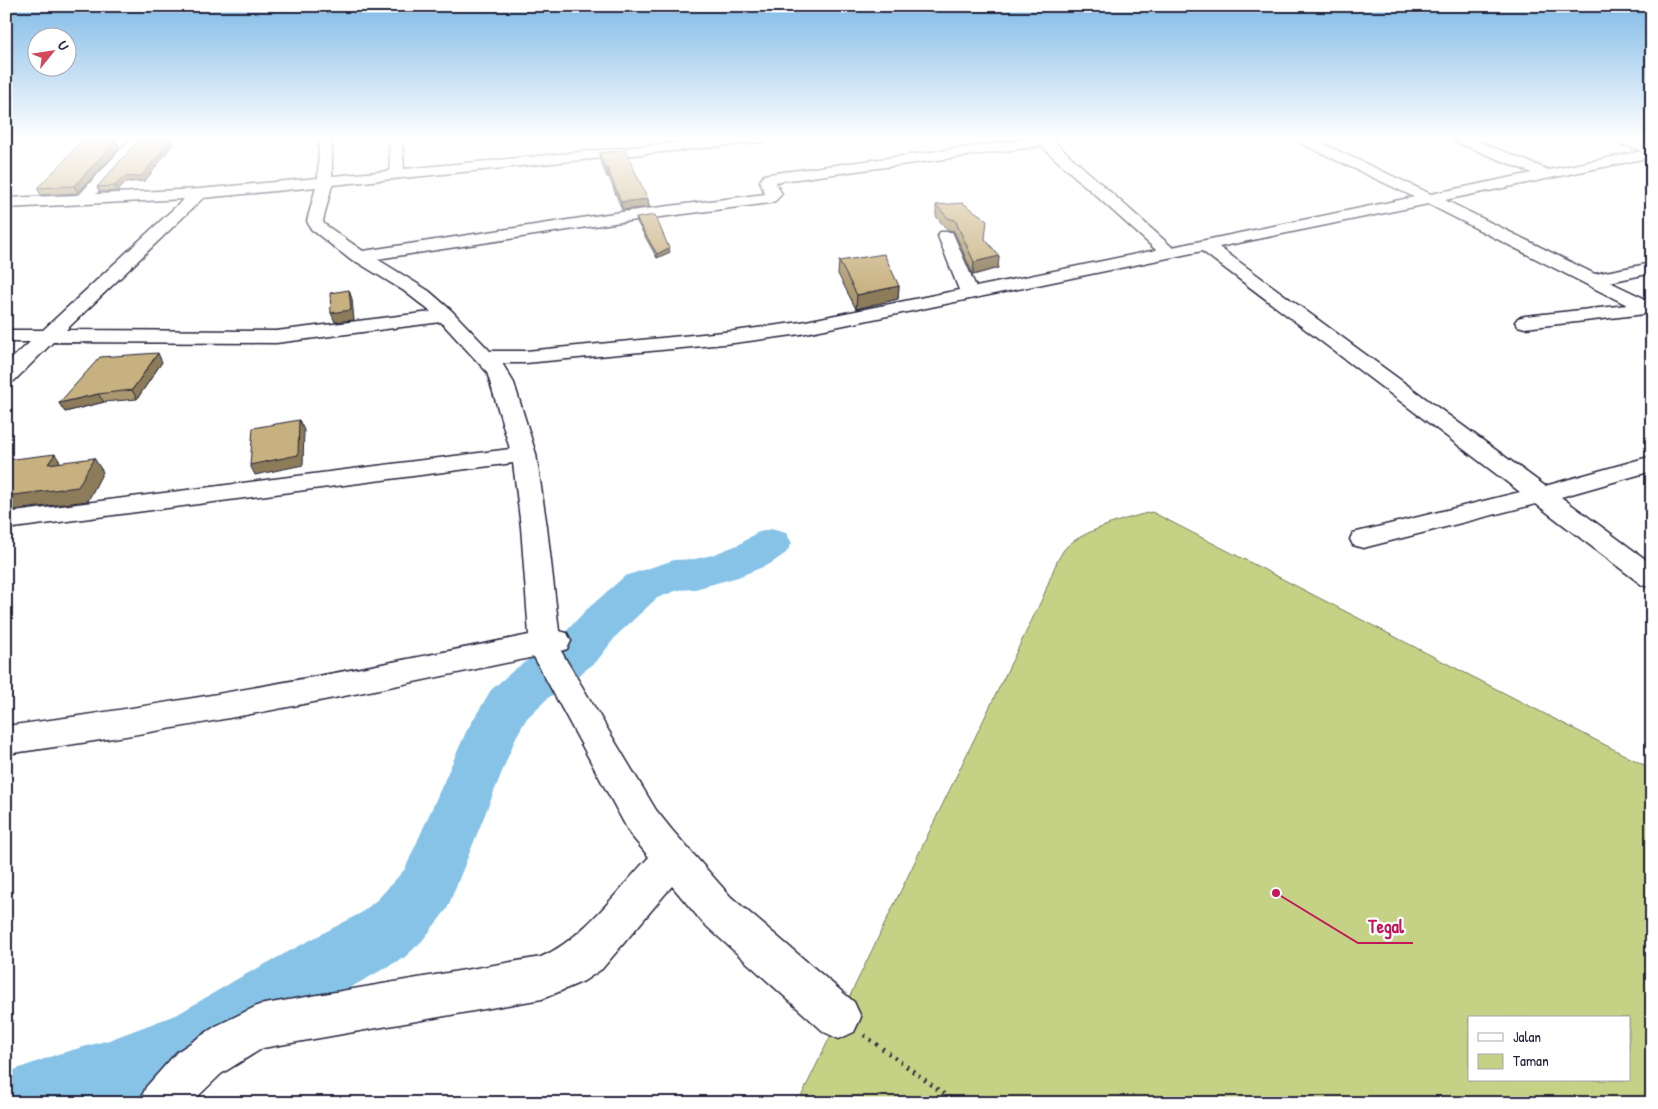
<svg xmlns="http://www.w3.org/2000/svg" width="1658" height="1109" viewBox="0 0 1658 1109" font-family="'Patrick Hand',sans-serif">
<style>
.green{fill:#c5d285;stroke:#747a60;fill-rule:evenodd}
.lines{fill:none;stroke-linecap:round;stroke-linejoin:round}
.river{fill:#86c3e6;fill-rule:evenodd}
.minor-casing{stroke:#22223b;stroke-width:3}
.path{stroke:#22223b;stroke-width:4.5;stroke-dasharray:2 5.5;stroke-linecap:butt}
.minor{fill:#fff;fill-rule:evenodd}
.wall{fill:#ac986e;stroke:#22223b}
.shaded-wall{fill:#8c7c5a;stroke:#22223b}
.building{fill:#c8b180;stroke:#22223b}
.leader{fill:none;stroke:#c2185b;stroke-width:2}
.callout-dot{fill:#c2185b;stroke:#fff;stroke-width:2}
.callout-label{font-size:18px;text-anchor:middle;font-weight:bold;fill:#c2185b;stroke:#fff;stroke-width:4.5;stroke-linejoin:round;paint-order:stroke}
</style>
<rect width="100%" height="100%" fill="#fff"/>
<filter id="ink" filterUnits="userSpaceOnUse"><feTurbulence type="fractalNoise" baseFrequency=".02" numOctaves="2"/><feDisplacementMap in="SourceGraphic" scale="10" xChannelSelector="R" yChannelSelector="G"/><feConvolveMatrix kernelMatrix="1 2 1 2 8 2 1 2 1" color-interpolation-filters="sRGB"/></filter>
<g filter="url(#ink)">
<!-- green -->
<path class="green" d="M1152,512l500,257v334h-854l245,-506c6,-15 11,-32 20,-46 13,-19 67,-34 89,-39zM1469,1018h160v62h-160z"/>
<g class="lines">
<!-- river -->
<path class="river" d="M771,529l15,4 6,10 -6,10 -16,11 -32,13 -43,12 -17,1 -21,8 -40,37 -21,27 -48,36 -21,20 -11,19 -69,172 -25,32 -17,16 -120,67 -63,40 -95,39h-121v-30l52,-19 51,-14 69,-26 61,-36 122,-65 17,-14 27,-30 61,-137 25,-42 23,-20 48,-34 23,-25 40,-35 49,-16 21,-1 17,-4 28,-11 16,-11z"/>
<!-- minor casing -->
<g class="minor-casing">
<path id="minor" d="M131,138h14l-49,56 103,-5 119,-11 1,-40h13v38l58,-5 -1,-33h13l2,31 323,-31h43l-7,4 -431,43 -9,36 1,3 39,27 251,-38 151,-19 -5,-13 4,-6 5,-1 266,-36h15l122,109 242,-50 -118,-56 -1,-3h16l120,56 101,-21 -78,-32 -1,-3h17l79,32 93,-19 -29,-10 -2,-3h18l23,7v12l-207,43 150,74 57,-11v10l-42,9 42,20v14l-7,-2 -120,14 -7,-2 -3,-4 3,-4 7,-2 102,-11 -199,-101 -209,43 326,239 107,-30v15l-91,26 91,67v24l-10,-3 -106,-81 -173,44 -10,-3 -3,-6 3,-6 167,-41 -318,-241 -401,83 -67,9 -208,20h-24l12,20 22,71 11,73 12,104 8,2 4,8 -4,8 -6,2 7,12 88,147 16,20 59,67 123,105 7,15 -7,15 -15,7 -15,-7 -121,-109 -31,-37 -70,83 -18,12 -42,18 -279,49 -42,26 -30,29h-52l7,-16 31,-35 39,-26 43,-21 282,-48c42,-18 76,-66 108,-100l-19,-23 -96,-177c-175,37 -351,73 -528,97v-28c176,-23 350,-56 523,-91l-8,-108 -8,-64 -507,66v-16l504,-64 -23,-77 -46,-50 -165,21 -223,-1 -39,39 -8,1v-18l24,-22h-24v-12h37l141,-131 -178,9v-10l73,-3zM1041,146l115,104 -180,37 -22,-51 -2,-4h-12l-2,4 21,54 -158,32 -67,9 -208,20h-36l-38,-40 -23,-20 -52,-32 237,-36 156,-20 5,-2 7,-7 -7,-12zM316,187l-9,34 4,8 41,32 5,1 47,29 27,21 -155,19 -210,-1 137,-132z"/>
</g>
<!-- path -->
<path class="path" d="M864,1035l92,68"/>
<!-- minor -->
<use href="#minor" class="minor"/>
</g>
<!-- wall -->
<path class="wall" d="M83,138h32l-3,4 4,-1 4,7 -42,45 -37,2 -4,-7 28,-28z
M171,139l2,5 -28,37 -18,1 -9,9 -18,1 -3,-5z
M599,153l49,46 1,8 -27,3 -13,-33h-2l-7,-17z
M936,205l49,34 14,17 -1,12 -25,7 -19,-44 -7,-1 -11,-14z
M636,218l34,34 -13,6 -20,-36z
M839,261l60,25 -1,13 -42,10 -18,-35z
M162,362l-25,37 -33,3 -39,10 -6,-9z"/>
<!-- shaded-wall -->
<path class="shaded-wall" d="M107,138h8l-8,11 -3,-7z
M171,139l2,5 -28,37 -18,1 -9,9 -3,-5 9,-9z
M116,141l4,7 -42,45 -4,-7z
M606,169h2l1,8h-2z
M648,199l1,8 -27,3 -1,-8z
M669,248l1,4 -13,6v-4z
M999,256l-1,12 -25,7 1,-13z
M899,286l-1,13 -42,10 1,-14z
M349,290l3,9 2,21 -19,2 -4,-9z
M158,353l4,9 -25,37 -5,-9z
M98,394l6,8 -39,10 -6,-9z
M299,420l5,10 -1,35 -48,10 -5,-10z
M55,454l9,14 -16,-4z
M94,458l9,14 -15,29 -82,10v-15z"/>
<!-- building -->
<path class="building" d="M83,138h24l-3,4 12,-1 -42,45 -37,2 28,-28z
M171,139l-29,37 -18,1 -9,9 -18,1 41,-46z
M625,150l23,49 -27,3 -13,-33h-2l-7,-16z
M963,203l24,17 -2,19 14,17 -25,6 -19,-42 -7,-2 -12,-13z
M655,215l14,33 -12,6 -21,-36z
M884,254l15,32 -42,9 -18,-34z
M349,290l2,20 -20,3 -1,-20z
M158,353l-26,37 -34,4 -39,9 41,-46z
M299,420l-1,35 -48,10 3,-37z
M55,454l-7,10 46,-6 -16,29 -72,9v-36z"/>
</g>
<!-- sky -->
<linearGradient id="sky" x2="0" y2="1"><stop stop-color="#81bae7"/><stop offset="0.47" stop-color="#fff"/><stop offset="1" stop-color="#fff" stop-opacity="0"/></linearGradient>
<rect width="1658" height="293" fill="url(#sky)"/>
<!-- callouts -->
<path class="leader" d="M1276 893L1358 943H1413"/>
<circle class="callout-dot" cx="1276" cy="893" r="5"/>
<g class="callout-label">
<text x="1386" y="933">Tegal</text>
</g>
<!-- margin -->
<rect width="1658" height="1109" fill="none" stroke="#fff" stroke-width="25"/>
<rect x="12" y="12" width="1633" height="1084" fill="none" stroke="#22223b" stroke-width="2" filter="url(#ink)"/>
<!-- legend -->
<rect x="1468" y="1016" width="162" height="65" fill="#ffffff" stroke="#a7a7b1"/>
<rect x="1478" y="1033" width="25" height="8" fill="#ffffff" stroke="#a7a7b1"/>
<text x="1513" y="1042" font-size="15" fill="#22223b">Jalan</text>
<rect x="1478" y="1054" width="25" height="15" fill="#c5d285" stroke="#a7a7b1"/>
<text x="1513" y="1066" font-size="15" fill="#22223b">Taman</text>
<!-- north arrow -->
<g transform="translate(52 52) rotate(60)"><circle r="24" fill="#ffffff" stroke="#a7a7b1"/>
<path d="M0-4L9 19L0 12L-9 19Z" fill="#d1495b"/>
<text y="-8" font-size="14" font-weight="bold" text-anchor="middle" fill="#22223b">U</text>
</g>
</svg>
